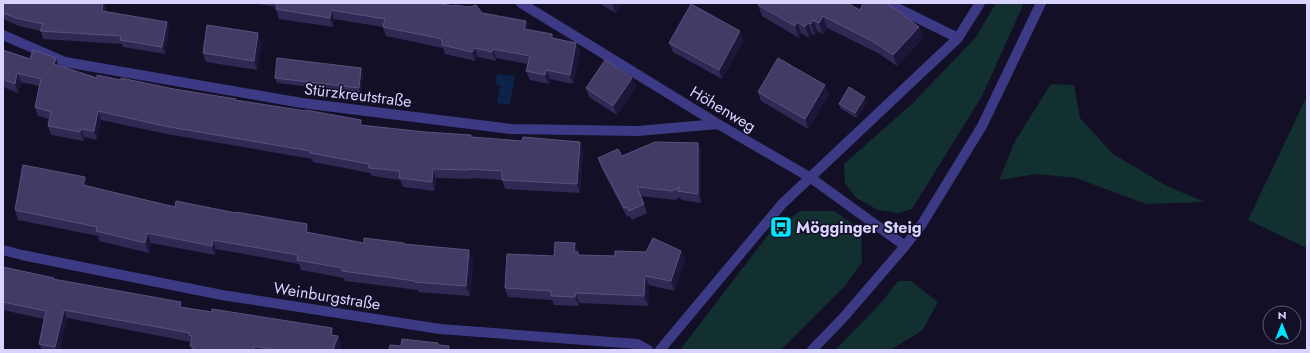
<svg xmlns="http://www.w3.org/2000/svg" width="1310" height="353" viewBox="0 0 1310 353" font-family="Jost,sans-serif">
<style>
.green{fill:#12302f}
.water{fill:#0c2248}
.lines{fill:none;stroke-linecap:round;stroke-linejoin:round}
.minor{stroke:#3d3a85;stroke-width:10}
.wall{fill:#312854}
.shaded-wall{fill:#1d163a}
.building{fill:#433a66;stroke:#5a527e}
.labels{text-anchor:middle;dominant-baseline:central;stroke-width:3;stroke-linejoin:round;paint-order:stroke}
.street-label{font-size:16px;fill:#d9d4ff;stroke:#130f26}
.poi-label{font-size:16px;font-weight:bold;fill:#d9d4ff;stroke:#130f26;text-anchor:start}
</style>
<rect width="100%" height="100%" fill="#130f26"/>
<!-- green -->
<path class="green" d="M996,3h28l-42,93 -70,113 -13,4 -21,-3 -22,-12 -11,-15 -1,-19 69,-61 63,-66z
M1051,84l23,1 6,33 33,36 54,32 38,16 -59,2 -70,-26 -39,-4 -38,6 16,-39z
M1307,96v152l-59,-28z
M800,211h34l27,19 1,32 -18,25 -63,63h-101l88,-115z
M898,281h13l27,21 -16,29 -32,19h-55l45,-46z"/>
<!-- water -->
<path class="water" d="M497,74l18,2 -5,29 -13,-2 3,-17 -5,-2z"/>
<g class="lines">
<!-- minor -->
<path class="minor" d="M521,3l197,121 93,54 94,68
M887,3l71,35
M3,35l62,27 237,41 209,26 127,2 80,-7
M3,250l19,5 200,40 218,34 197,15 11,6
M660,350l122,-146 176,-166 22,-35
M812,350l31,-32 62,-72 17,-22 60,-98 59,-123"/>
</g>
<!-- wall -->
<path class="wall" d="M3,3h103v9l63,18 -4,24 -42,-7 -1,-3 -79,-5 -2,-8 -22,-5 -16,-7z
M253,3h184l45,10 72,25 22,5 4,9 -7,32 -23,-5 -1,5 -19,-4 -4,-9 2,-7 -32,-6v3l-18,-4 -3,4 -30,-7 -2,-6 -57,-12 -3,-9 -49,-8 -1,8 -54,-8 -3,-10v-2z
M598,3h23l-5,10z
M758,5l102,5 59,17 4,11 -26,28 -19,-13 -51,-25 -4,6 -6,-3 -2,4 -3,-1 -3,4 -8,-5 -2,5 -37,-22z
M744,40l-22,39 -49,-27 -4,-9z
M262,42l-5,28 -51,-8 -3,-9z
M3,50l27,9 29,7 38,12 139,21v1l125,20 2,6 62,6 46,3 1,2 50,4 58,1 3,9 -3,42 -75,-4 -3,-9 -29,-2v1l-37,-1 -1,13 -32,-4 -3,-7 -28,-4 -2,-3 -57,-11 -1,-3 -145,-25 -66,-14 -4,20 -13,-3v4l-33,-6 -3,-9 1,-7 -11,-3 -3,-9 4,-21 -18,-4 -3,11 -15,-6z
M361,68l2,5 -2,20 -84,-10 -2,-5z
M632,78l4,9 -19,28 -28,-18 -3,-9z
M758,92l71,2 -21,35 -47,-28z
M867,102l-10,16 -16,-9 -2,-5z
M698,143l3,9v51l-20,-3 -1,-3 -5,3 -34,-4 6,17 -15,7 -2,-4 -3,1 -26,-50 -3,-9 24,-2z
M88,186l87,21 135,26 54,10h40v1l69,16 -3,36 -52,-4v-2l-73,-9 -1,-3 -43,-8 -2,-6 -83,-15 -1,6 -64,-12 -2,10 -50,-12 -1,-5 -80,-16 -3,-10z
M575,243l4,12 36,1 31,-4 35,-1 4,9 -11,31 -25,-6 -1,21 -69,-3v3l-25,-1 -2,-5 -44,-3 -3,-9z
M3,267l51,12 129,28 155,29 3,9 -2,5h-147l-2,-4 1,-4 -124,-24 -7,32h-18l-3,-6 5,-25 -41,-9z"/>
<!-- shaded-wall -->
<path class="shaded-wall" d="M103,3h3l-1,16 -3,-8z
M613,3h8l-5,10 -4,-9z
M331,10l3,9 -1,8 -3,-9z
M823,16l4,12 -4,6 -4,-11z
M813,20l4,11 -2,4 -4,-11z
M526,21l3,9 -5,-1z
M167,22l2,8 -4,24 -3,-7z
M797,22l4,11 -2,5 -4,-12z
M808,23l4,11 -3,4 -4,-11z
M919,27l4,11 -26,28 -4,-11z
M740,31l4,9 -22,39 -3,-9z
M258,33l4,9 -5,28 -3,-9z
M576,43l4,9 -7,32 -3,-9z
M475,48l3,9 -3,4 -3,-9z
M493,49l3,9v3l-4,-9z
M56,58l3,9 -5,-3z
M361,68l2,5 -2,20 -2,-5z
M546,70l4,9 -1,5 -4,-9z
M17,73l4,9 -3,11 -3,-9z
M632,78l4,9 -19,28 -4,-9z
M825,85l4,9 -21,35 -3,-10z
M865,97l2,5 -10,16 -2,-5z
M98,111l3,9 -4,20 -3,-9z
M361,120l4,9 -5,-4z
M81,129l3,8v4l-4,-9z
M580,142l3,9 -3,42 -3,-9z
M698,143l3,9v51l-3,-9z
M433,169l3,9 -1,13 -3,-9z
M85,177l3,9 -5,-1z
M307,224l4,10 -5,-2z
M147,233l4,10 -2,10 -4,-10z
M213,240l3,9 -1,6 -3,-9z
M575,243l6,18 -7,-9z
M469,250l4,10 -3,36 -4,-10z
M681,251l4,9 -11,31 -3,-10z
M645,276l4,9 -1,21 -4,-10z
M576,293l3,10v3l-4,-9z
M64,310l3,8 -7,32h-4l-1,-3z
M332,328l3,9 -4,-2z
M338,336l3,9 -2,5h-6z"/>
<!-- building -->
<path class="building" d="M3,3h100l-1,8 65,11 -5,25 -42,-7 1,-4 -81,-5 3,-7 -27,-6 -13,-5z
M277,3h160l16,3 1,-1 16,2 6,-2 6,8 44,8 -2,8 28,5v4l24,5 -6,32 -24,-5 -1,5 -19,-4 4,-15 -37,-7 -1,3 -17,-4 -3,4 -30,-7v-6l-59,-12 2,-8 -54,-9 -1,8 -54,-9z
M759,3h88l13,7 3,-7h22l12,7 22,17 -26,28 -19,-13 -51,-26 -4,7 -6,-3 -2,4 -3,-1 -3,4 -8,-5 -2,4 -37,-21z
M691,4l49,27 -21,39 -50,-27z
M207,25l51,8 -4,28 -51,-8z
M3,50l27,9 3,-9 23,8 -2,6 43,14v-3l24,5v-2l53,11 62,10 -1,1 71,11v-1l55,10 -1,5 65,7 46,3v2l51,4 1,-4 57,5 -3,42 -75,-4v-9l-33,-2v1l-36,-1 -1,13 -33,-4 1,-7 -31,-3v-4l-59,-11v-2l-146,-25 -66,-15 -4,20 -13,-2 -1,3 -32,-6 3,-14 -16,-5 6,-28 -24,-6 -2,11 -12,-5z
M277,58l84,10 -2,20 -84,-10z
M778,58l47,27 -20,34 -47,-27z
M605,60l27,18 -19,28 -27,-18z
M849,87l16,10 -10,16 -16,-9z
M655,142l43,1v51l-21,-3 3,-4 -8,4 -35,-4 7,17 -15,7 -2,-4 -3,1 -26,-50 20,-9 4,7z
M23,165l62,12 -2,8 92,22 1,-6 60,12v-1l71,12 -1,8 58,11v-5l40,5v1l65,6 -3,36 -51,-4v-1l-73,-10v-3l-45,-8 1,-5 -85,-15 -1,6 -65,-13 -2,10 -49,-12 1,-4 -82,-17z
M653,238l28,13 -10,30 -26,-5 -1,20 -68,-3 -1,4 -24,-1v-5l-46,-3 2,-34 47,2 1,-14 20,1 -1,9h4v3l37,1v-5l31,1z
M3,267l51,11 -1,1 128,23 -1,5 32,5v-3l120,19 -1,7 7,1 -5,14h-56l-23,-4v4h-58v-1h-3v-3h-3l2,-10 -3,-1 1,-2 -126,-23 -9,37 -16,-3 7,-33 -43,-9z
M402,339l36,4v2l11,1v4h-60l1,-5 11,1z"/>
<!-- icons -->
<defs>
<g id="bus-square" transform="scale(1.15)"><rect x="-9" y="-9" width="18" height="18" rx="4" fill="#00e5ff" stroke="#130f26"/><path d="M-5-6H5V4H4V6H2V4H-2V6H-4V4H-5ZM-3.5-4V0h7V-4ZM-3.5 1.2v1.5H-2V1.2ZM2 1.2v1.5H3.5V1.2Z" fill="#111"/></g>
</defs>
<g fill-rule="evenodd">
<use href="#bus-square" x="781" y="227"/>
</g>
<g class="labels">
<!-- street labels -->
<g class="street-label">
<text transform="translate(358 95) rotate(7)">Stürzkreutstraße</text>
<text transform="translate(723 109) rotate(31)">Höhenweg</text>
<text transform="translate(327 296) rotate(9)">Weinburgstraße</text>
</g>
<!-- poi labels -->
<g class="poi-label">
<text x="796" y="227">Mögginger Steig</text>
</g>
</g>
<!-- border -->
<rect width="1310" height="353" fill="none" stroke="#d9d4ff" stroke-width="8"/>
<!-- north arrow -->
<g transform="translate(1282 325)"><circle r="19" fill="#130f26" stroke="#625e7d"/>
<path d="M0-3L7 15L0 10L-7 15Z" fill="#00e5ff"/>
<text y="-6" font-size="11" font-weight="bold" text-anchor="middle" fill="#d9d4ff">N</text>
</g>
</svg>
